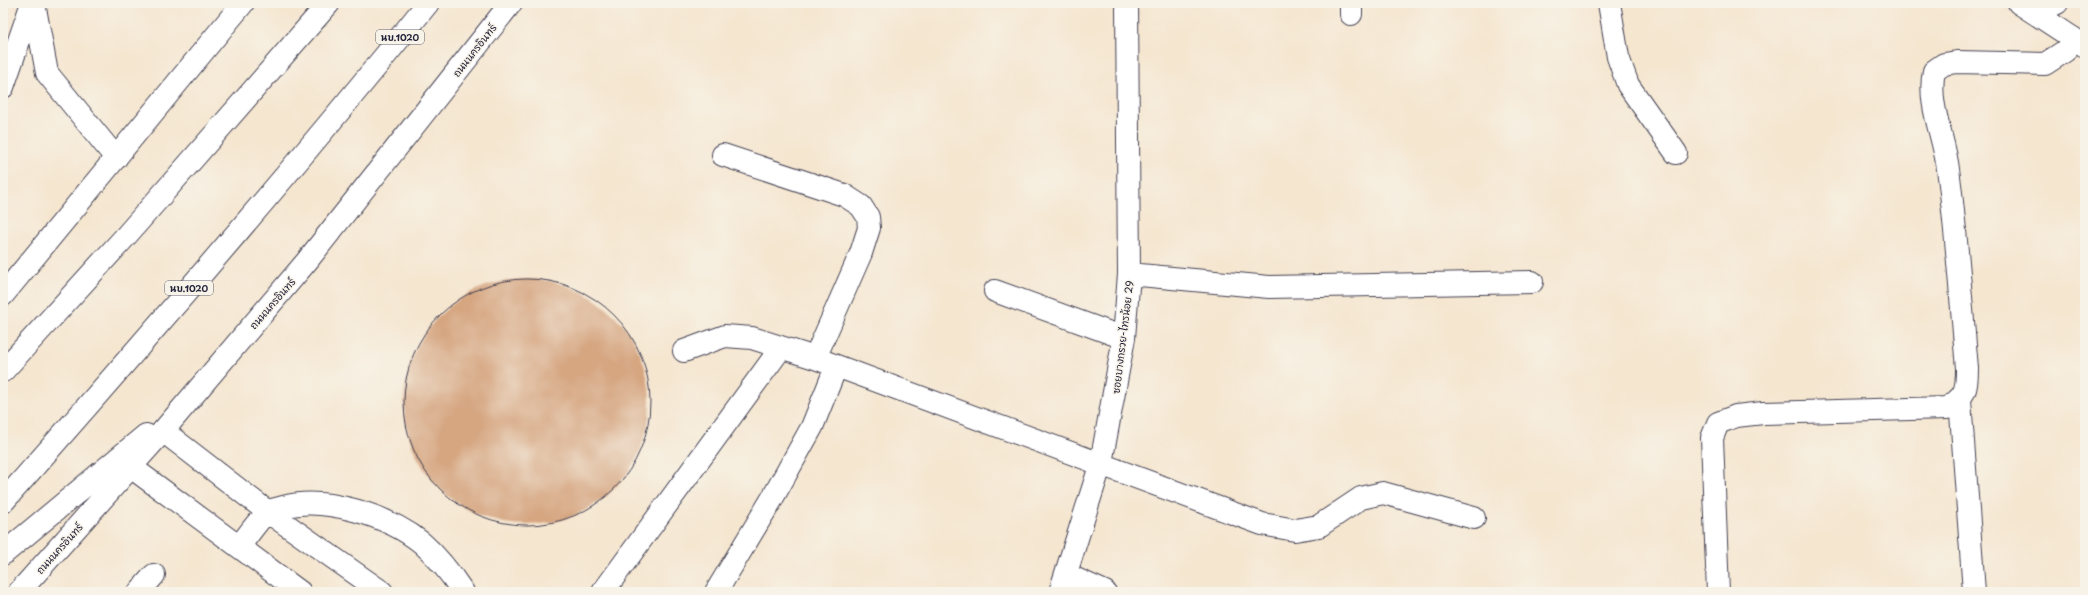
<svg xmlns="http://www.w3.org/2000/svg" width="2088" height="595" viewBox="0 0 2088 595" font-family="'Playpen Sans','Playpen Sans Thai',sans-serif">
<style>
.building{fill:#d6a681}
.lines{fill:none;stroke-linecap:round;stroke-linejoin:round}
.minor-casing{stroke:#423f51;stroke-width:24}
.major-casing{stroke:#423f51;stroke-width:24}
.minor{stroke:#fff;stroke-width:22}
.major{stroke:#fff;stroke-width:22}
.labels{text-anchor:middle;dominant-baseline:central;stroke-width:3;stroke-linejoin:round;paint-order:stroke}
.shield{fill:#f7f3e8;stroke:#62616f;stroke-width:1}
.shield-label{font-size:9px;font-weight:bold;fill:#22223b}
.street-label{font-size:10px;fill:#22223b;stroke:#f7f3e8}
</style>
<rect width="100%" height="100%" fill="#f7f3e8"/>
<filter id="ink" filterUnits="userSpaceOnUse"><feTurbulence type="fractalNoise" baseFrequency=".025" numOctaves="2"/><feDisplacementMap in="SourceGraphic" scale="8" xChannelSelector="R" yChannelSelector="G"/><feConvolveMatrix kernelMatrix="1 2 1 2 8 2 1 2 1" color-interpolation-filters="sRGB"/></filter>
<filter id="wash" filterUnits="userSpaceOnUse"><feTurbulence type="fractalNoise" baseFrequency=".012" numOctaves="4" result="noise"/><feDisplacementMap in="SourceGraphic" scale="16" xChannelSelector="R" yChannelSelector="G"/><feGaussianBlur stdDeviation="0.9" result="paint"/><feColorMatrix in="noise" values="0 0 0 0 0 0 0 0 0 0 0 0 0 0 0 0 0 1.4 0 .05"/><feComposite in="paint" operator="in"/></filter>
<g filter="url(#wash)">
<rect width="100%" height="100%" fill="#f5e6d0"/>
<g id="blocks">
<!-- building -->
<path class="building" d="M404 402a123 123 0 1 1 246 0a123 123 0 1 1-246 0Z"/>
</g>
</g>
<g filter="url(#ink)">
<use href="#blocks" fill-opacity="0" stroke="#423f51" stroke-width="1"/>
<g class="lines">
<!-- minor casing -->
<g class="minor-casing">
<path id="minor" d="M34,3l13,70 69,85
M1609,3l9,54 10,28 48,68
M2032,11l17,-4 8,-4
M1351,14v-11
M3,87l29,-84
M723,155l121,40 17,11 7,11 1,11 -8,25 -46,105
M1129,274l140,13 263,-5
M995,291l129,47
M684,351l41,-15 27,2 63,20 447,166 33,6 24,-4 42,-28 22,-5 91,25
M1960,400l14,192
M163,431l105,81 114,80
M131,467l169,125
M239,547c6,-8 22,-31 29,-35 4,-3 10,-3 15,-5 41,-12 106,9 139,36 16,14 29,31 41,49
M1067,575l38,17
M139,592l15,-17
M603,592l178,-244
M716,592l56,-93 40,-72 24,-60
M1060,592l41,-129 23,-125 5,-64 -2,-271
M1718,592l-6,-154 6,-15 18,-7 27,-3 184,-5c19,-12 20,-18 20,-40 -6,-66 -10,-133 -19,-199 -4,-33 -21,-65 -14,-98l10,-7 13,-2 88,2 20,-13 9,-12"/>
</g>
<!-- major casing -->
<g class="major-casing">
<path id="major" d="M2019,3l66,43
M3,295l240,-292
M3,371l122,-134 204,-234
M3,502c145,-164 288,-329 425,-499
M3,554l143,-119
M19,592l144,-161 144,-170 204,-258"/>
</g>
<!-- minor -->
<use href="#minor" class="minor"/>
<!-- major -->
<use href="#major" class="major"/>
</g>
</g>
<g class="labels">
<!-- shield labels -->
<g class="shield">
<rect x="376" y="30" width="48" height="14" rx="3"/>
<rect x="165" y="281" width="48" height="14" rx="3"/>
</g>
<g class="shield-label">
<text x="400" y="37">นบ.1020</text>
<text x="189" y="288">นบ.1020</text>
</g>
<!-- street labels -->
<g class="street-label">
<text transform="translate(474 50) rotate(-52)">ถนนนครอินทร์</text>
<text transform="translate(272 303) rotate(-49)">ถนนนครอินทร์</text>
<text transform="translate(1122 337) rotate(-83)">ซอยบางกรวย-ไทรน้อย 29</text>
<text transform="translate(59 548) rotate(-48)">ถนนนครอินทร์</text>
</g>
</g>
<!-- margin -->
<rect width="2088" height="595" fill="none" stroke="#f7f3e8" stroke-width="16"/>
</svg>
